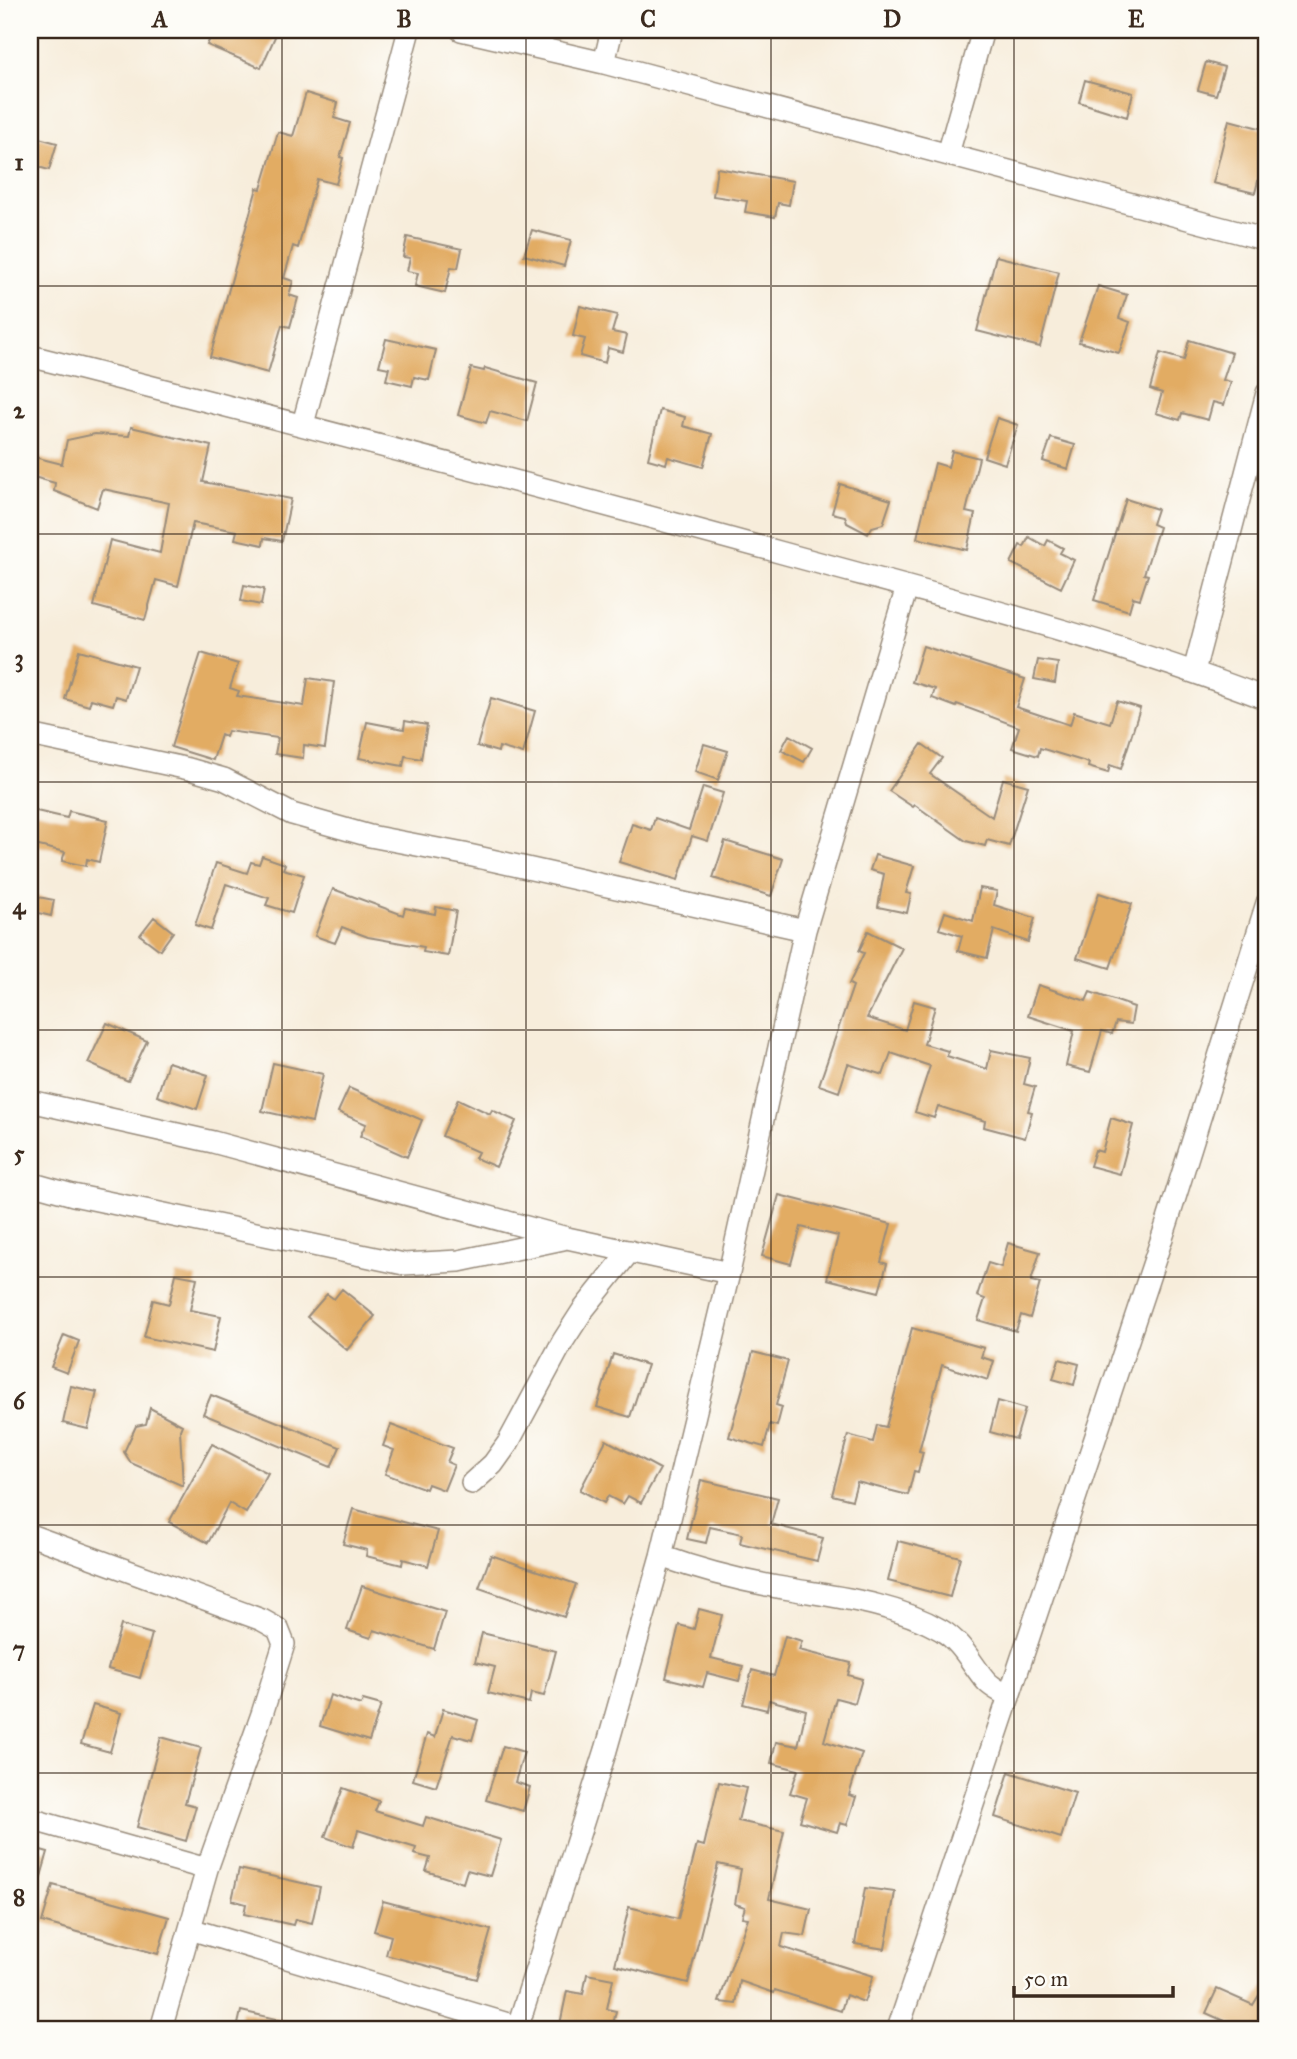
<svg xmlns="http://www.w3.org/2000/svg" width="1297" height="2059" viewBox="0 0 1297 2059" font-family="'IM FELL Great Primer',serif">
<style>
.building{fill:#e2ac64}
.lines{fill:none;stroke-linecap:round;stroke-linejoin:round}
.minor-casing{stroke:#998c7c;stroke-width:24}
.minor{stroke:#fff;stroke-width:21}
.grid{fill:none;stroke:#3b2a1e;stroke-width:2;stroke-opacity:0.55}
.neatline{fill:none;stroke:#3b2a1e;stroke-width:2.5}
.grid-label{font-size:23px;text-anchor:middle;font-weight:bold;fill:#3b2a1e}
</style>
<rect width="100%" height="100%" fill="#fdfcf7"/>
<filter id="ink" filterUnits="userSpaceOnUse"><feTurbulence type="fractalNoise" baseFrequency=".0143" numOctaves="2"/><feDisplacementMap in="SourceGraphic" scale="14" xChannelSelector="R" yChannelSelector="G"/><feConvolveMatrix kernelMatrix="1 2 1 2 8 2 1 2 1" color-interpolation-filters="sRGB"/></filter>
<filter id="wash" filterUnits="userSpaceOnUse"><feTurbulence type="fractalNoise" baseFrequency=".00686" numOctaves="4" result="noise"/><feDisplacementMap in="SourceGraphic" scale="28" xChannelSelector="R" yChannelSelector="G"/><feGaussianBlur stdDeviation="1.57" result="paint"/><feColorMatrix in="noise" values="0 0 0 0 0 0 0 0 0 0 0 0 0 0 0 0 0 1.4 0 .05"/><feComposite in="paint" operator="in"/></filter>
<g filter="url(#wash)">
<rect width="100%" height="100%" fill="#f7eddb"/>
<g id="blocks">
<!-- building -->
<path class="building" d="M214,30h64l-17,38 -54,-23z
M1206,62l18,5 -8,28 -18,-5z
M1085,80l48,13 -6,24 -48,-15z
M306,93l32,10 -4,15 16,5 -10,34 3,1 -7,26 -19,-5 -19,69 -5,-2 -9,32 9,3 -4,14 9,3 -8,29 -8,-2 -14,48 -58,-16 47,-169 4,1 17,-57 15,4z
M1229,120l38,10v15l-12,48 -42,-10z
M39,138l18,5 -8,27 -18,-5z
M717,168l76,13 -4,24 -11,-2 -3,14 -30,-5 2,-11 -34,-5z
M532,230l39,10 -7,26 -40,-11z
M407,237l55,12 -4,19 -7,-1 -6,26 -30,-7 3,-13 -11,-2 3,-13 -7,-1z
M996,256l63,16 -19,75 -63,-16z
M1098,286l29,9 -8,23 11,4 -11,31 -40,-11z
M580,306l37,9 -5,17 15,3 -4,17 -15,-4 -3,15 -25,-7 5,-17 -12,-3z
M386,339l50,11 -7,30 -15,-3 -2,9 -26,-6 3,-12 -10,-2z
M1189,340l43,13 -9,27 8,2 -7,23 -11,-3 -5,18 -26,-7 -2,7 -24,-7 6,-20 -12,-4 10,-36 24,7z
M471,368l13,3 1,-3 52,15 -10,38 -37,-10 -4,12 -28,-8z
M660,410l25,7 -2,9 29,8 -9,33 -35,-10 -2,7 -18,-5z
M997,418l21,7 -13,39 -21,-7z
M131,427l80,19 -8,36 88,17 -9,42 -18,-3 -1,7 -28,-6 2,-8 -44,-8 -15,63 -22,-6 -11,40 -51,-14 16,-66 50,13 9,-50 -66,-14 -6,19 -43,-17 1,-8 -25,-7v-20l32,8 5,-24 28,-6 34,2z
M1051,438l24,7 -7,24 -25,-8z
M952,451l27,7 -13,54 9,2 -8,36 -50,-12 18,-75 13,4z
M840,484l51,16 -8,24 -11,3 -4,7 -21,-11 -2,-7 -13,-3z
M1126,499l31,10 -5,15 7,3 -15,47 4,1 -8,24 -7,-2 -4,14 -35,-11z
M1029,537l16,9 3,-6 15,8 -3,5 14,7 -13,28 -50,-25 9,-18 4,2z
M244,585l20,4 -3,16 -20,-4z
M923,646l102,33 -9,28 54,18 4,-13 36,11 7,-22 23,7 -19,61 -11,-4 -2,8 -20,-6 1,-4 -49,-15 -2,8 -26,-8 7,-21 -62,-23 -1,3 -24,-9 3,-9 -23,-7z
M79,650l57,16 -10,33 -10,-3 -3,9 -22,-6 -2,7 -24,-7z
M201,653l37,11 -8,24 9,3 -2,5 67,10 4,-28 26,4 -9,66 -21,-3 -1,13 -28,-4 3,-16 -50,-7 -2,6 -5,-2 -8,25 -42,-13z
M1038,660l20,3 -3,20 -21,-4z
M491,698l44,13 -12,43 -24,-7 -1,5 -21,-6z
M405,721l22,4 -6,34 -16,-3 -2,10 -44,-8 8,-36 37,7z
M789,735l23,13 -8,14 -23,-12z
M704,744l24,7 -10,29 -23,-8z
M922,744l20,14 -12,16 62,43 11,-38 25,7 -19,60 -22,-6 -2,6 -19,-5 -51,-36 -2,2 -24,-16z
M703,787l20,6 -15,48 -16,-5 -14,44 -59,-18 13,-38 19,6 4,-12 34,12z
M32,810l35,8 2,-7 39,9 -9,42 -12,-3 -1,7 -24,-5 3,-9 -35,-8z
M725,841l58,18 -12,37 -58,-18z
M875,855l39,11 -8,27 5,1 -4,19 -29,-6 6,-33 -14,-4z
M262,856l23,8 -2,5 21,6 -12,38 -26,-8 3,-7 -43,-14 -15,46 -16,-5 21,-62 31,10 4,-11 8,2z
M980,888l17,3 -3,14 41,13 -7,24 -34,-12 -7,28 -29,-7 4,-15 -23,-7 6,-17 28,9z
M333,889l70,26 2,-7 30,6 1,-7 20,4 -8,45 -25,-4 1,-5 -56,-10 -26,-10 -7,16 -20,-7z
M1099,893l33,11 -22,64 -33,-10z
M33,896l21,4 -3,16 -21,-5z
M154,917l19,15 -13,18 -20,-15z
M868,931l34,17 -35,70 38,12 9,-29 21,6 -11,37 24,7 -1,5 40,13 4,-19 39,8 -6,26 11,3 -7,24 4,1 -7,26 -41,-11 1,-6 -47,-15 -4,12 -19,-6 15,-46 -39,-13 -8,22 -35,-11 -9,28 -20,-7 34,-99 -4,-2 15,-31 -5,-2z
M1038,985l48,16 4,-9 44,15 -3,17 -15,-2 -4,12 -10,-3 -12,41 -24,-6 8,-35 -46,-15z
M107,1023l40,18 -19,40 -40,-18z
M168,1062l40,13 -11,34 -40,-13z
M273,1063l50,11 -11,48 -50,-11z
M349,1088l73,32 -15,37 -47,-21 6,-12 -28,-12z
M458,1099l32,15 2,-4 24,11 -20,46 -21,-9 3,-6 -36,-16z
M1111,1118l22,7 -13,49 -30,-8 5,-16 7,2z
M779,1195l112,29 -10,38 6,2 -8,28 -52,-13 11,-43 -37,-9 -10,37 -29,-8z
M1008,1243l32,9 -9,29 9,2 -10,35 -9,-3 -5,16 -38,-11 7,-21 -8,-3 11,-33 13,4z
M176,1274l21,4 -7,32 31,6 -8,36 -69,-15 9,-37 16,4z
M342,1289l33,27 -28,34 -40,-33 20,-23 7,5z
M912,1328l72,20 -3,9 13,4 -6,19 -46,-15 -23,86 4,1 -5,20 -4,-1 -6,24 -51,-13 -5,18 -20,-5 16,-60 25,7 4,-17 9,2z
M64,1335l15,6 -12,32 -16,-6z
M753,1352l35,9 -12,44 6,2 -5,19 -7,-2 -6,23 -35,-10z
M613,1354l34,11 -17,52 -33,-10z
M1059,1359l20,5 -5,21 -21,-6z
M71,1386l26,6 -9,37 -25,-6z
M211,1395l129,52 -9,20 -128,-53z
M998,1401l27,8 -9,30 -26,-7z
M150,1408l32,17 -2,5 3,56 -52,-23 -7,-11 12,-26 10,-2z
M391,1425l62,23 -6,14 7,3 -10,25 -16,-6 -2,5 -41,-15 9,-24 -11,-4z
M606,1440l54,29 -19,34 -13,-7 -5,8 -15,-8 -4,7 -24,-13z
M212,1444l56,29 -22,40 -17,-10 -21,40 -39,-21z
M701,1480l77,18 -7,26 52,14 -6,23 -77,-18 2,-9 -32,-7 -4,16 -19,-4z
M353,1509l85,22 -10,35 -25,-7 -1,6 -36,-9 1,-6 -24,-6z
M898,1541l62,16 -10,40 -62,-16z
M491,1555l85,29 -12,33 -85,-29z
M362,1586l83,26 -11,37 -60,-19 -3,8 -24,-8z
M699,1609l23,6 -11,43 32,8 -4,15 -32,-8 -4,14 -37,-9 13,-53 15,4z
M121,1625l31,9 -12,44 -32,-9z
M482,1633l74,18 -12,45 -13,-3 -2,10 -41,-10 7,-26 -20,-5z
M785,1636l17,5 -3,9 52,13 -3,12 14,4 -7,24 -19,-5 -12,43 38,12 -13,42 7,2 -9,28 -7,-2 -3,9 -37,-11 7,-23 -17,-5 8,-23 -27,-7 5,-21 22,4 8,-36 -37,-10 -2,10 -24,-6 9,-34 22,6z
M330,1695l31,10 2,-5 18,5 -12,36 -49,-15z
M93,1705l28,8 -11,39 -29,-8z
M443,1709l35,11 -6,20 -19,-5 -17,52 -23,-7 14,-46 8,3z
M161,1737l40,11 -16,55 11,3 -10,35 -49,-14z
M503,1746l21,6 -9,30 15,5 -7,24 -37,-11z
M1009,1772l66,21 -14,45 -66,-21z
M719,1782l27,6 -8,33 46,10 -15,68 42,10 -6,27 -21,-3 -3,14 92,29 -9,26 -18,-7 -5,16 -66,-21 -1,3 -34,-12 -4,23 -17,-2 29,-84 -6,-1 3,-10 -10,-3 6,-35 -23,-5 -30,119 -73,-18 14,-58 49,12 19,-75 7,2z
M343,1788l36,13 -4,10 48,15 3,-9 75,23 -11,36 -23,-6 -4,13 -37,-12 4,-13 -16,-4 2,-6 -58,-18 -5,17 -28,-10z
M30,1847l18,5 -14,49 -4,-1z
M239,1869l81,18 -8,36 -17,-4 -2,6 -49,-11 2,-10 -14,-4z
M53,1885l116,32 -11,37 -116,-32z
M865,1888l30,4 -10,57 -30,-5z
M383,1901l108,29 -14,49 -91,-24 5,-19 -17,-5z
M587,1974l26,5 -6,30 9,2 -4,18h-53l8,-38 16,3z
M1267,1982v47h-25l-36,-16 11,-24 36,16z
M241,2011l49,11 -1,7h-52z"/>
</g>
</g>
<g filter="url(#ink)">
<use href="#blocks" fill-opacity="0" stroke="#998c7c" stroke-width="2"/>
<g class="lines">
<!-- minor casing -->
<g class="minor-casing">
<path id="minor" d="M461,30l143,33 663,177
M604,63l8,-33
M948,154l35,-124
M30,356c250,63 500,128 749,196 164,45 330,86 488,147
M303,424l106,-394
M1194,671l73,-278
M30,735l159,34 35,10 68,35 78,22 94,18 341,76
M30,1101l183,41 354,96 162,35
M30,1183l43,12 331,69 55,-3 104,-22
M472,1483l21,-19 15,-21 55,-102 20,-31 47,-59
M30,1535l232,85 16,9 6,15 -22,70 -55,155 -46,160
M661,1556c44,16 89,27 135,34 48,8 102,15 145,40 22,13 30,34 46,52 6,6 15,10 22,15
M30,1819l177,50
M190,1929l328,98
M517,2029l89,-279 55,-194 68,-283 76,-343 102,-343
M898,2029l270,-809 99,-317"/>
</g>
<!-- minor -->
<use href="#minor" class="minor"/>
</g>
</g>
<!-- grid -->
<path class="grid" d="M282,30v1999M526,30v1999M771,30v1999M1014,30v1999M30,286h1237M30,534h1237M30,782h1237M30,1030h1237M30,1277h1237M30,1525h1237M30,1773h1237"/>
<!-- margin -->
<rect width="1297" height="2059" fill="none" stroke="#fdfcf7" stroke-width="77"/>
<!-- scale -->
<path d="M1014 1986v10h159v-10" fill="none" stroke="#3b2a1e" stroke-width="3.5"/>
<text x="1024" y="1986" font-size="21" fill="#3b2a1e" stroke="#fdfcf7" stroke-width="5" paint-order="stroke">50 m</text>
<rect x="38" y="38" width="1220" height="1983" class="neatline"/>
<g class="grid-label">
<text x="160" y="27">A</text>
<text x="404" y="27">B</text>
<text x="648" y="27">C</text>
<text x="892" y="27">D</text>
<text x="1136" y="27">E</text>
<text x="19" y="170">1</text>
<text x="19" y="418">2</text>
<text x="19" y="666">3</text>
<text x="19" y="914">4</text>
<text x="19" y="1161">5</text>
<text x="19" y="1409">6</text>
<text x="19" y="1657">7</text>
<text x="19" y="1905">8</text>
</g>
</svg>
